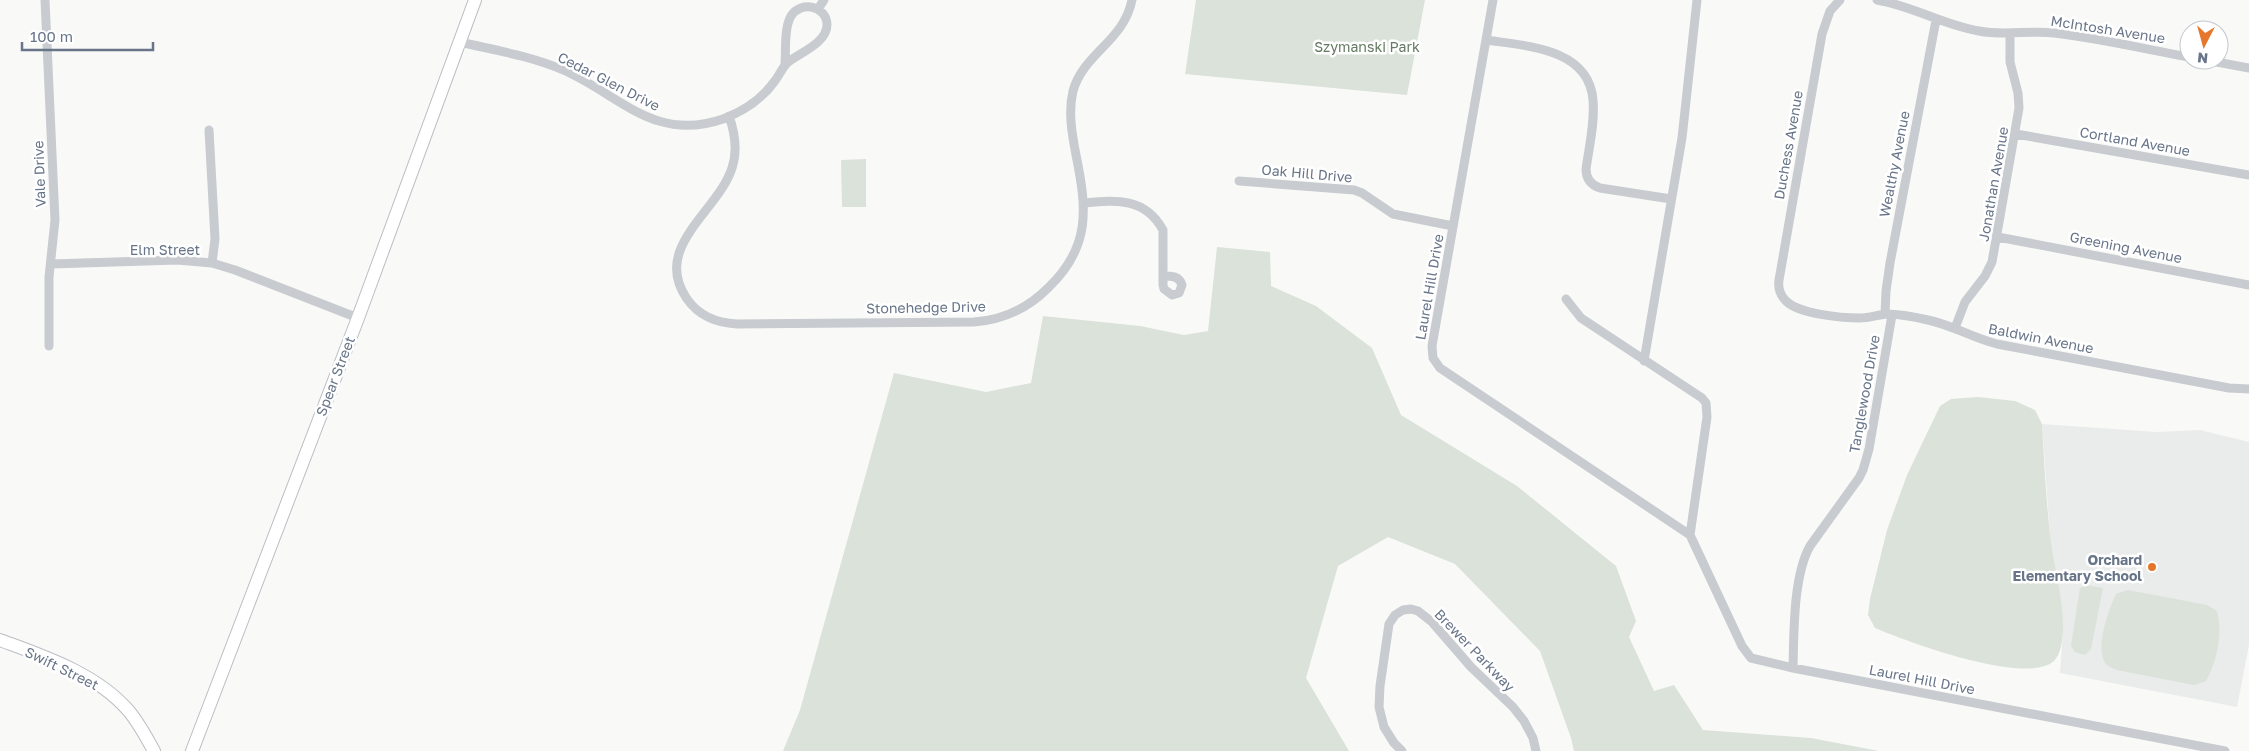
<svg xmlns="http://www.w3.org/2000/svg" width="2249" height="751" viewBox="0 0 2249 751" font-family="'Golos Text',sans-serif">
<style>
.built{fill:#eaebeb}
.green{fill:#dae2d9}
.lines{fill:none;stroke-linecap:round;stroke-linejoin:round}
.secondary-casing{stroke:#babec4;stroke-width:14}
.street{stroke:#c8cbcf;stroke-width:9}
.secondary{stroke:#fff;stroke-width:12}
.poi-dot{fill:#e6762b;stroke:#fff;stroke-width:2}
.labels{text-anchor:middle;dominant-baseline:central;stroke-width:5;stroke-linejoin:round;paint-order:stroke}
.street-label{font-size:14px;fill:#687589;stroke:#fff}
.park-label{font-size:14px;fill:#647a63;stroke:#fff}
.poi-label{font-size:14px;font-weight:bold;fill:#687589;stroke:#fff;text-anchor:end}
</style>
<rect width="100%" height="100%" fill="#f9faf8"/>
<!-- built -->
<path class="built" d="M2042,424l114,8 44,-2 49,12v203l-12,62 -177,-34 3,-41 -2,-32 -11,-65z"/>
<!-- green -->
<path class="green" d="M1196,0h229l-18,95 -222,-21z
M866,159v48h-24l-1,-47z
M1217,247l53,5 1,34 45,20 56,42 29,67 116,71 99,80 20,55 -7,16 25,54 20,-6 29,45 108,8 68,13h-305l-3,-13 -31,-87 -85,-87 -67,-27 -50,29 -32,112 43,73h-566l17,-41 94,-337 92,19 45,-9 12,-67 97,10 44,9 24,-4z
M1978,397l37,4 20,9 7,14c2,37 4,74 8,110 4,33 14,65 13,98 -1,9 -2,22 -9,29 -28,25 -146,-19 -179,-33l-7,-13 2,-16 17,-69 20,-55 33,-69 11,-7z
M2086,585l17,3 -12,61 -6,6 -10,-3 -4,-6 9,-58z
M2128,590l79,15 10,6c6,22 0,50 -11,70l-12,4 -77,-15c-3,-1 -8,-3 -11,-6 -12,-14 3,-55 10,-70z"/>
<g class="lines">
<!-- secondary casing -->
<g class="secondary-casing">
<path id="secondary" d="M0,640c43,16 95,33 127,69 11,12 19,28 27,42
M192,751l166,-433 117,-318"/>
</g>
<!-- street -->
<path class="street" d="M45,0l10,220 -6,57v69
M1493,0l-61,346 1,12 7,10 250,167 52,111 9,12 42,10 432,83
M1840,0l-10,11 -8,23 -43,246c-1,7 1,15 7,21 13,13 55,17 74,17 9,0 17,-3 26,-4 14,0 29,3 42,6 24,5 45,18 69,24l232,44 20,1
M1877,0c36,6 66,25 102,31 25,5 50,-1 75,2 45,5 90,16 135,24
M818,9l6,-9
M1486,40c40,6 103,8 107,60 2,23 -4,47 -7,69 0,10 5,16 14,19l71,11
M460,42c34,8 71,14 103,28 56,24 91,73 160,49 21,-8 38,-19 51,-37 5,-6 8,-14 13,-19 12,-10 40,-20 40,-38 0,-19 -26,-25 -36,-9 -7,12 -5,34 -6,48
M2206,60l43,8
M729,116c6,17 9,34 3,52 -14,44 -81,79 -45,131 12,17 30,24 50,25l237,-2c28,-2 54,-14 74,-34 43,-41 39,-79 28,-133 -4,-21 -8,-43 -3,-64 10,-37 51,-50 59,-91
M209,130l6,109 -3,24
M2016,134l233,41
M1239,181l115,9 8,3 31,21 60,12
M1084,203c32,-3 61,-6 79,27v55l1,4 8,6 7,-2 3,-8c-3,-9 -10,-9 -19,-9
M1998,237l251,48
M51,264l126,-4 35,3 23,7 123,48
M1566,299l15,19 121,80 4,5 1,14 -17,118
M1885,314l1,-23 4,-28 46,-243
M1955,328l10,-26 20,-26 7,-14 27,-154 -1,-15 -8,-31v-28
M1644,361l38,-223 15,-138
M1793,668c1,-35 0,-92 17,-122l49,-68 4,-8 6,-21 23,-134
M1402,751l-8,-8 -10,-16 -5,-20 1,-21 9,-62 6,-9 8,-5 8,-1 7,2 14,11 39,45 42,40 11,14 9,17 3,13"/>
<!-- secondary -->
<use href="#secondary" class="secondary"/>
</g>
<!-- markers -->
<circle class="poi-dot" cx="2152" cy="567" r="5"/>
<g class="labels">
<!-- street labels -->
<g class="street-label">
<text transform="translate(2108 29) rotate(9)">McIntosh Avenue</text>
<text transform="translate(609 81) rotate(27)">Cedar Glen Drive</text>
<text transform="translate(2135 141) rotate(10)">Cortland Avenue</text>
<text transform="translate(1788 145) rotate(-80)">Duchess Avenue</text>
<text transform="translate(1894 164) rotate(-79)">Wealthy Avenue</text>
<text transform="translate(1307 173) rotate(5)">Oak Hill Drive</text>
<text transform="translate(39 174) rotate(-92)">Vale Drive</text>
<text transform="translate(1993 184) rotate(-80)">Jonathan Avenue</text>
<text transform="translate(2126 247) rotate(11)">Greening Avenue</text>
<text x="165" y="249">Elm Street</text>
<text transform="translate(1429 287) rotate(-80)">Laurel Hill Drive</text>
<text transform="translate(926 307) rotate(-1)">Stonehedge Drive</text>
<text transform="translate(2041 338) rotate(11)">Baldwin Avenue</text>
<text transform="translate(335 376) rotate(-69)">Spear Street</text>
<text transform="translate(1864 394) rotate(-80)">Tanglewood Drive</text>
<text transform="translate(1475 650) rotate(46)">Brewer Parkway</text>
<text transform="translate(62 668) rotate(26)">Swift Street</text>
<text transform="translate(1922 679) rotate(11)">Laurel Hill Drive</text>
</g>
<!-- park labels -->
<g class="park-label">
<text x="1367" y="46">Szymanski Park</text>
</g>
<!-- poi labels -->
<g class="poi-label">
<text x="2142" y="559">Orchard<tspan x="2142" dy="16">Elementary School</tspan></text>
</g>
</g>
<!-- north arrow -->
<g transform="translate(2204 45) rotate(186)"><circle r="24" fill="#ffffff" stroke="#c3c8d0"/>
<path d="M0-4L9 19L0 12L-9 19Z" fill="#e6762b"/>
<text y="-8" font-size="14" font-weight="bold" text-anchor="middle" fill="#687589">N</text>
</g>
<!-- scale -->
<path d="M22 42v8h131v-8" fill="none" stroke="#687589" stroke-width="2.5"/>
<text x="30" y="42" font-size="15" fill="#687589" stroke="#ffffff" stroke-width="4" paint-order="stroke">100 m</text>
</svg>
